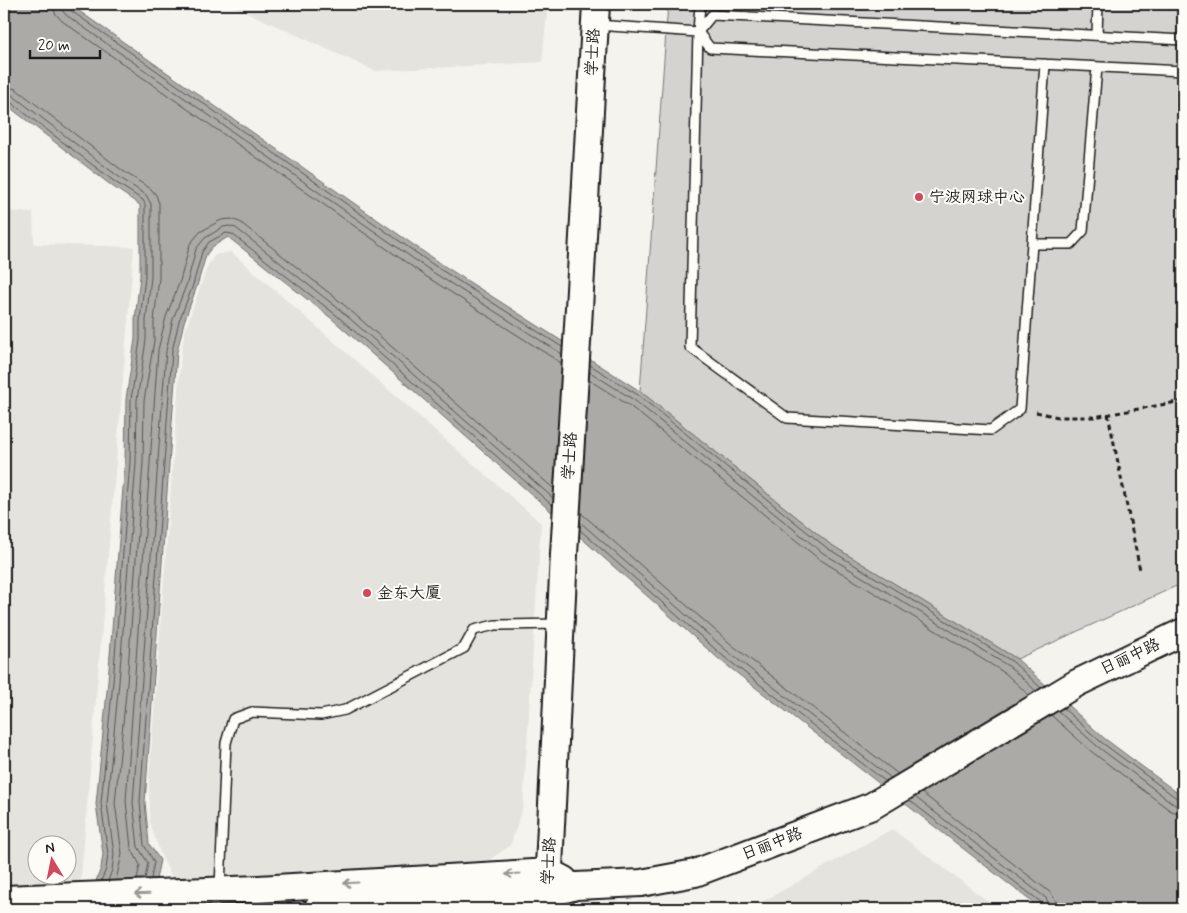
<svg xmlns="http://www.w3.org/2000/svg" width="1187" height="913" viewBox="0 0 1187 913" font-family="Mynerve,'LXGW WenKai TC',sans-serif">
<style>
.built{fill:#e4e3de;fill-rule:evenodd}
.green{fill:#d4d3cf;stroke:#787876}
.water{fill:#abaaa6;stroke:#72716f}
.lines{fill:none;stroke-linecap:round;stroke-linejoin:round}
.shore{stroke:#555553;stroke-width:1}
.lane-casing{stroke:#1c1c1c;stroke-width:12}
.secondary-casing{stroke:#1c1c1c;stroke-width:30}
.path{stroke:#1c1c1c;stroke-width:3;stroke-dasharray:5 4;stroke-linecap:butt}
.lane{stroke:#fdfcf7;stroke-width:9}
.secondary{stroke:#fdfcf7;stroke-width:26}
.oneway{stroke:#989794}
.poi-dot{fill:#d1495b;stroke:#fdfcf7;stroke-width:2}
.labels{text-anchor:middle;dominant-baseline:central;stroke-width:4;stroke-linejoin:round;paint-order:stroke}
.street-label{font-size:16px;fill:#1c1c1c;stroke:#fdfcf7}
.poi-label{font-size:16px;fill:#1c1c1c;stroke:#fdfcf7;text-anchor:start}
</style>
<rect width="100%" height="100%" fill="#f4f3ee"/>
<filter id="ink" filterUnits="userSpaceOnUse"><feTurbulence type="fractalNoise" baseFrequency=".02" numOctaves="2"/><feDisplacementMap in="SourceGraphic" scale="10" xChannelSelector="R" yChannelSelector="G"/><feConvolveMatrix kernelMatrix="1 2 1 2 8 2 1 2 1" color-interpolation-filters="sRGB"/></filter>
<g filter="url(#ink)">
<!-- built -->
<path class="built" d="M229,4h319l-6,58 -167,9z
M4,211l29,2 1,31 100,3 -54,642 -76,1zM38,846h30v30h-30z
M231,252l310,271 -18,284 -13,39 -30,20 -307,14 -13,-27 -10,-31 -1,-43 32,-425 4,-23 22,-64 8,-12z
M892,829l106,80h-286l50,-7z"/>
<!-- green -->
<path class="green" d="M668,4h515v579l-166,76 -187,-115 -190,-153z"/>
<!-- water -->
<path class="water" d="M4,4h65l369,258 202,129 190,153 187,115 87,79 79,59v112h-142l-321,-249 -389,-342 -103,-81 -16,10 -6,8 -9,31 -13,36 -7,30 -32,450 4,42 11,16 -10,49h-65l16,-41 2,-14 -7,-50 12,-123 17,-219 1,-63 9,-60v-19l5,-44v-71l-28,-19 -108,-83z"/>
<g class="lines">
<!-- shore -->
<path class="shore" d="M53,4l2,9 7,8 365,256 134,86
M61,4l1,6 4,5 365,256 131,83
M67,4l3,6 365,256 127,81
M4,86l12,3 107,82 28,18 5,6 3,8v75l-5,43v20l-10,60 -1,62 -16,220 -12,120 7,51 -6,26
M4,93l8,2 107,82 27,18 5,9v73l-5,43v20l-9,60 -1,63 -17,219 -12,121 7,51 -2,16 -4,11
M4,100l5,1 106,81 28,18 2,4v73l-5,43v20l-9,60 -1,62 -17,220 -12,121 7,51 -2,15 -5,12
M590,365l48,30 189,153 186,114 28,26
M590,372l44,28 189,153 187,114 26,24
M589,380l41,26 189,153 186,114 24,22
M581,513l151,132 166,129
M580,522l147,129 164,127
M580,530l143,126 162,125
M1063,708l38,34 77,57 5,1
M1058,711l39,35 78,59 8,2
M1051,715l41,37 79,59 12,3
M922,793l129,100 5,8 2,8
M915,797l131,101 3,6 1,5
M909,800l133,103 2,6
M137,879l3,-14 -9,-17 -5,-47 32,-451 8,-33 14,-36 10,-37 10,-12 21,-12 10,-1 9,3 103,82 211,185
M145,879l3,-16 -10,-16 -5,-45 33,-451 7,-32 14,-36 9,-34 9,-11 18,-11 6,-1 7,2 103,81 214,189
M151,879l3,-17 -10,-17 -4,-43 32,-451 7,-30 14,-36 9,-33 7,-10 17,-9 6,1 103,80 218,192"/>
<!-- lane casing -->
<g class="lane-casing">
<path id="lane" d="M700,4l-2,28 -8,315 97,71 204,12 29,-21 25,-345
M596,25l102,7
M1097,35l1,-31
M1183,40l-471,-25 -14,17 12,16 473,23
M1032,244h39l12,-13 14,-164
M220,888l6,-145 7,-24 19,-7 69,3 24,-5 119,-62 10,-18 21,-5 64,-1"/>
</g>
<!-- secondary casing -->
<g class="secondary-casing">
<path id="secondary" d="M4,899l254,-10 291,-17 15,8
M317,909l230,-15 29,-8 65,-3 54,-10 177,-67 205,-123 106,-51
M547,909l17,-355 14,-228 18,-322"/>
</g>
<!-- path -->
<path class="path" d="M1036,412l22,5h36l89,-16
M1108,414l32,156"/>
<!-- lane -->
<use href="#lane" class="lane"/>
<!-- secondary -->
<use href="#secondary" class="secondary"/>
</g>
<!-- one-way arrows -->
<defs><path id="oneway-shaft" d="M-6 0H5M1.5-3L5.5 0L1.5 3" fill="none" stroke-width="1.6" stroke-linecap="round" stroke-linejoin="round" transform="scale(1.25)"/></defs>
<g class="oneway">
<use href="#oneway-shaft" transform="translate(513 874) rotate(177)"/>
<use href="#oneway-shaft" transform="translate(351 883) rotate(177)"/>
<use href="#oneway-shaft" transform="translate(142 894) rotate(178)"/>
</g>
</g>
<!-- markers -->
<g class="poi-dot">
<circle cx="919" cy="197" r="5"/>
<circle cx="367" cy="593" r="5"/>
</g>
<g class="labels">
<!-- street labels -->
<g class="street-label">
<text transform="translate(593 52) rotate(-87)">学士路</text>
<text transform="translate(570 456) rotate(-86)">学士路</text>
<text transform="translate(1130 657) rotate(-25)">日丽中路</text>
<text transform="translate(772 844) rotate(-21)">日丽中路</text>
<text transform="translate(549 861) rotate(-87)">学士路</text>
</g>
<!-- poi labels -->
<g class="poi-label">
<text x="929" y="197">宁波网球中心</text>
<text x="377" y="593">金东大厦</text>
</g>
</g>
<!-- margin -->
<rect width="1187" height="913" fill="none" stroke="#fdfcf7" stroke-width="20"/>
<rect x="10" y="10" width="1167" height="893" fill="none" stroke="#1c1c1c" stroke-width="2" filter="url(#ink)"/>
<!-- north arrow -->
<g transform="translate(52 860) rotate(350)"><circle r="24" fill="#fdfcf7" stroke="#a3a29f"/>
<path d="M0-4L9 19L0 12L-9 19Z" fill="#d1495b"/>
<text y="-8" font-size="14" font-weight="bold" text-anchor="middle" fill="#1c1c1c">N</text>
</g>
<!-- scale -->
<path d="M30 50v8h70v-8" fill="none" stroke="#1c1c1c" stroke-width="2.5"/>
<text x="38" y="50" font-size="15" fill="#1c1c1c" stroke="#fdfcf7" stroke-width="4" paint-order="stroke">20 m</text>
</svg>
